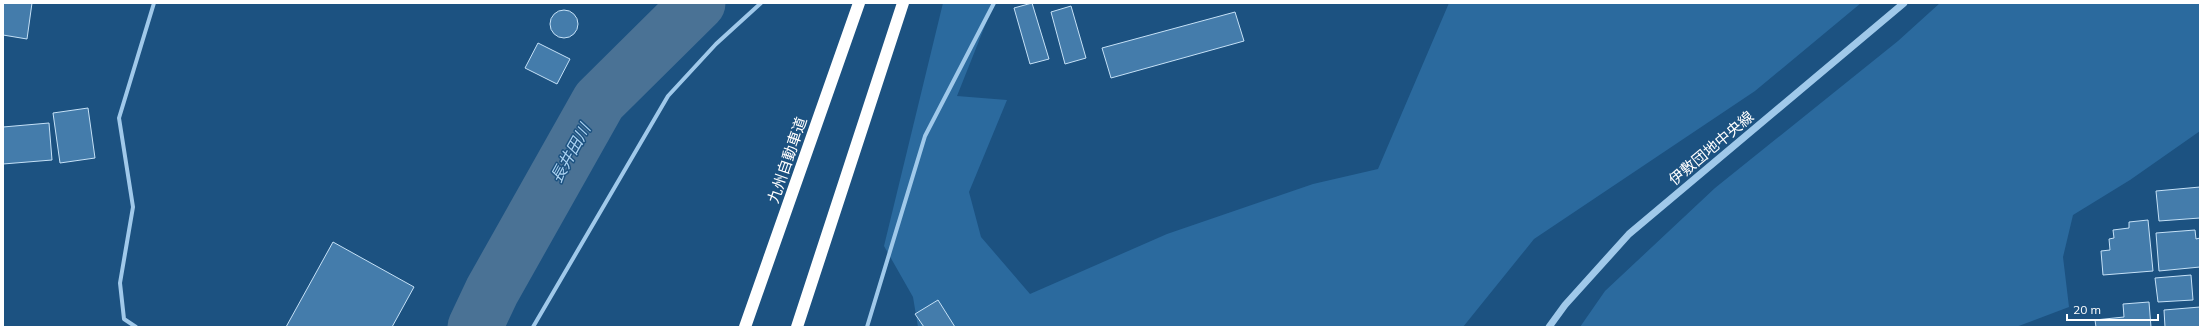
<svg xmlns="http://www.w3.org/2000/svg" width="2203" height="330" viewBox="0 0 2203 330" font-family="Mulish,'Noto Sans JP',sans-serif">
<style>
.green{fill:#2b6a9e}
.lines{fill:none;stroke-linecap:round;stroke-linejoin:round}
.river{stroke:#4a7295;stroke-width:55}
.building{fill:#447cab;stroke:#c5e1f7}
.minor{stroke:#a0c9ea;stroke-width:4}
.tertiary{stroke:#a0c9ea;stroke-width:7}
.motorway{stroke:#fff;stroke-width:12}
.labels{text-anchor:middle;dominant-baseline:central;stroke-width:3;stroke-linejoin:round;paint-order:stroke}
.street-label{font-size:15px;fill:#fff;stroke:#1c5281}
.water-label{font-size:16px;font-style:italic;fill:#abd2f1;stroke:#1c5281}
</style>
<rect width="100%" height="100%" fill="#1c5281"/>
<!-- green -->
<path class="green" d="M943,3h51l-37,93 50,4 -38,92 12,45 49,57 137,-60 146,-50 65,-15 71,-166h412l-106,88 -221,148 -71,88h-545l-5,-30 -29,-51z
M1940,3h260v128l-70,49 -57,35 -10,42 6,50 -53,20h-436l25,-36 110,-103 183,-147z"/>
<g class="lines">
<!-- river -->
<path class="river" d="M475,327l17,-36 107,-190 99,-98"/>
</g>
<!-- building -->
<path class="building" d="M3,3h29l-5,36 -24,-4z
M1032,3l17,56 -19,5 -16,-56z
M1071,6l15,52 -21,6 -14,-52z
M550 24a14 14 0 1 1 28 0a14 14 0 1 1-28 0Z
M1235,12l9,29 -133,37 -9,-30z
M538,43l32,16 -13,25 -32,-16z
M88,108l7,50 -35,5 -7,-50z
M49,123l3,37 -49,4v-37z
M2200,187v31l-41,3 -3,-30z
M2148,220l5,51 -50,4 -2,-24 9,-1 -1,-11 5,-1 -1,-8 16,-2v-6z
M2195,230l1,9 4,-1v29l-41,4 -3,-38z
M333,242l81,45 -22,40h-106z
M2191,275l2,25 -35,2 -3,-24z
M938,300l17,27h-31l-9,-13z
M2149,302l2,25h-55l-1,-7 29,-3 -1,-13z
M2200,307v20h-35l-1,-17z"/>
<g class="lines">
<!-- minor -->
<path class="minor" d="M136,327l-12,-8 -4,-36 13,-76 -14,-89 35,-115
M533,327l135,-231 48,-52 45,-41
M867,327l58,-191 69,-133"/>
<!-- tertiary -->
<path class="tertiary" d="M1549,327l16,-22 64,-71 275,-231"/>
<!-- motorway -->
<path class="motorway" d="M745,327l114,-324
M797,327l106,-324"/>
</g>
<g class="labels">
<!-- street labels -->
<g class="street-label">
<text transform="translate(1711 148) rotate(-40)">伊敷団地中央線</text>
<text transform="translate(787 160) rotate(-71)">九州自動車道</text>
</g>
<!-- water labels -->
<g class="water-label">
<text transform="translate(570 153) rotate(-61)">長井田川</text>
</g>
</g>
<!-- border -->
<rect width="2203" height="330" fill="none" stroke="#ffffff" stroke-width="8"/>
<!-- scale -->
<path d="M2067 314v6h91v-6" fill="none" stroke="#ffffff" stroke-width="2"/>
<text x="2073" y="314" font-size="12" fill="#ffffff" stroke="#1c5281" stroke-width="3" paint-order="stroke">20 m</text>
</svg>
